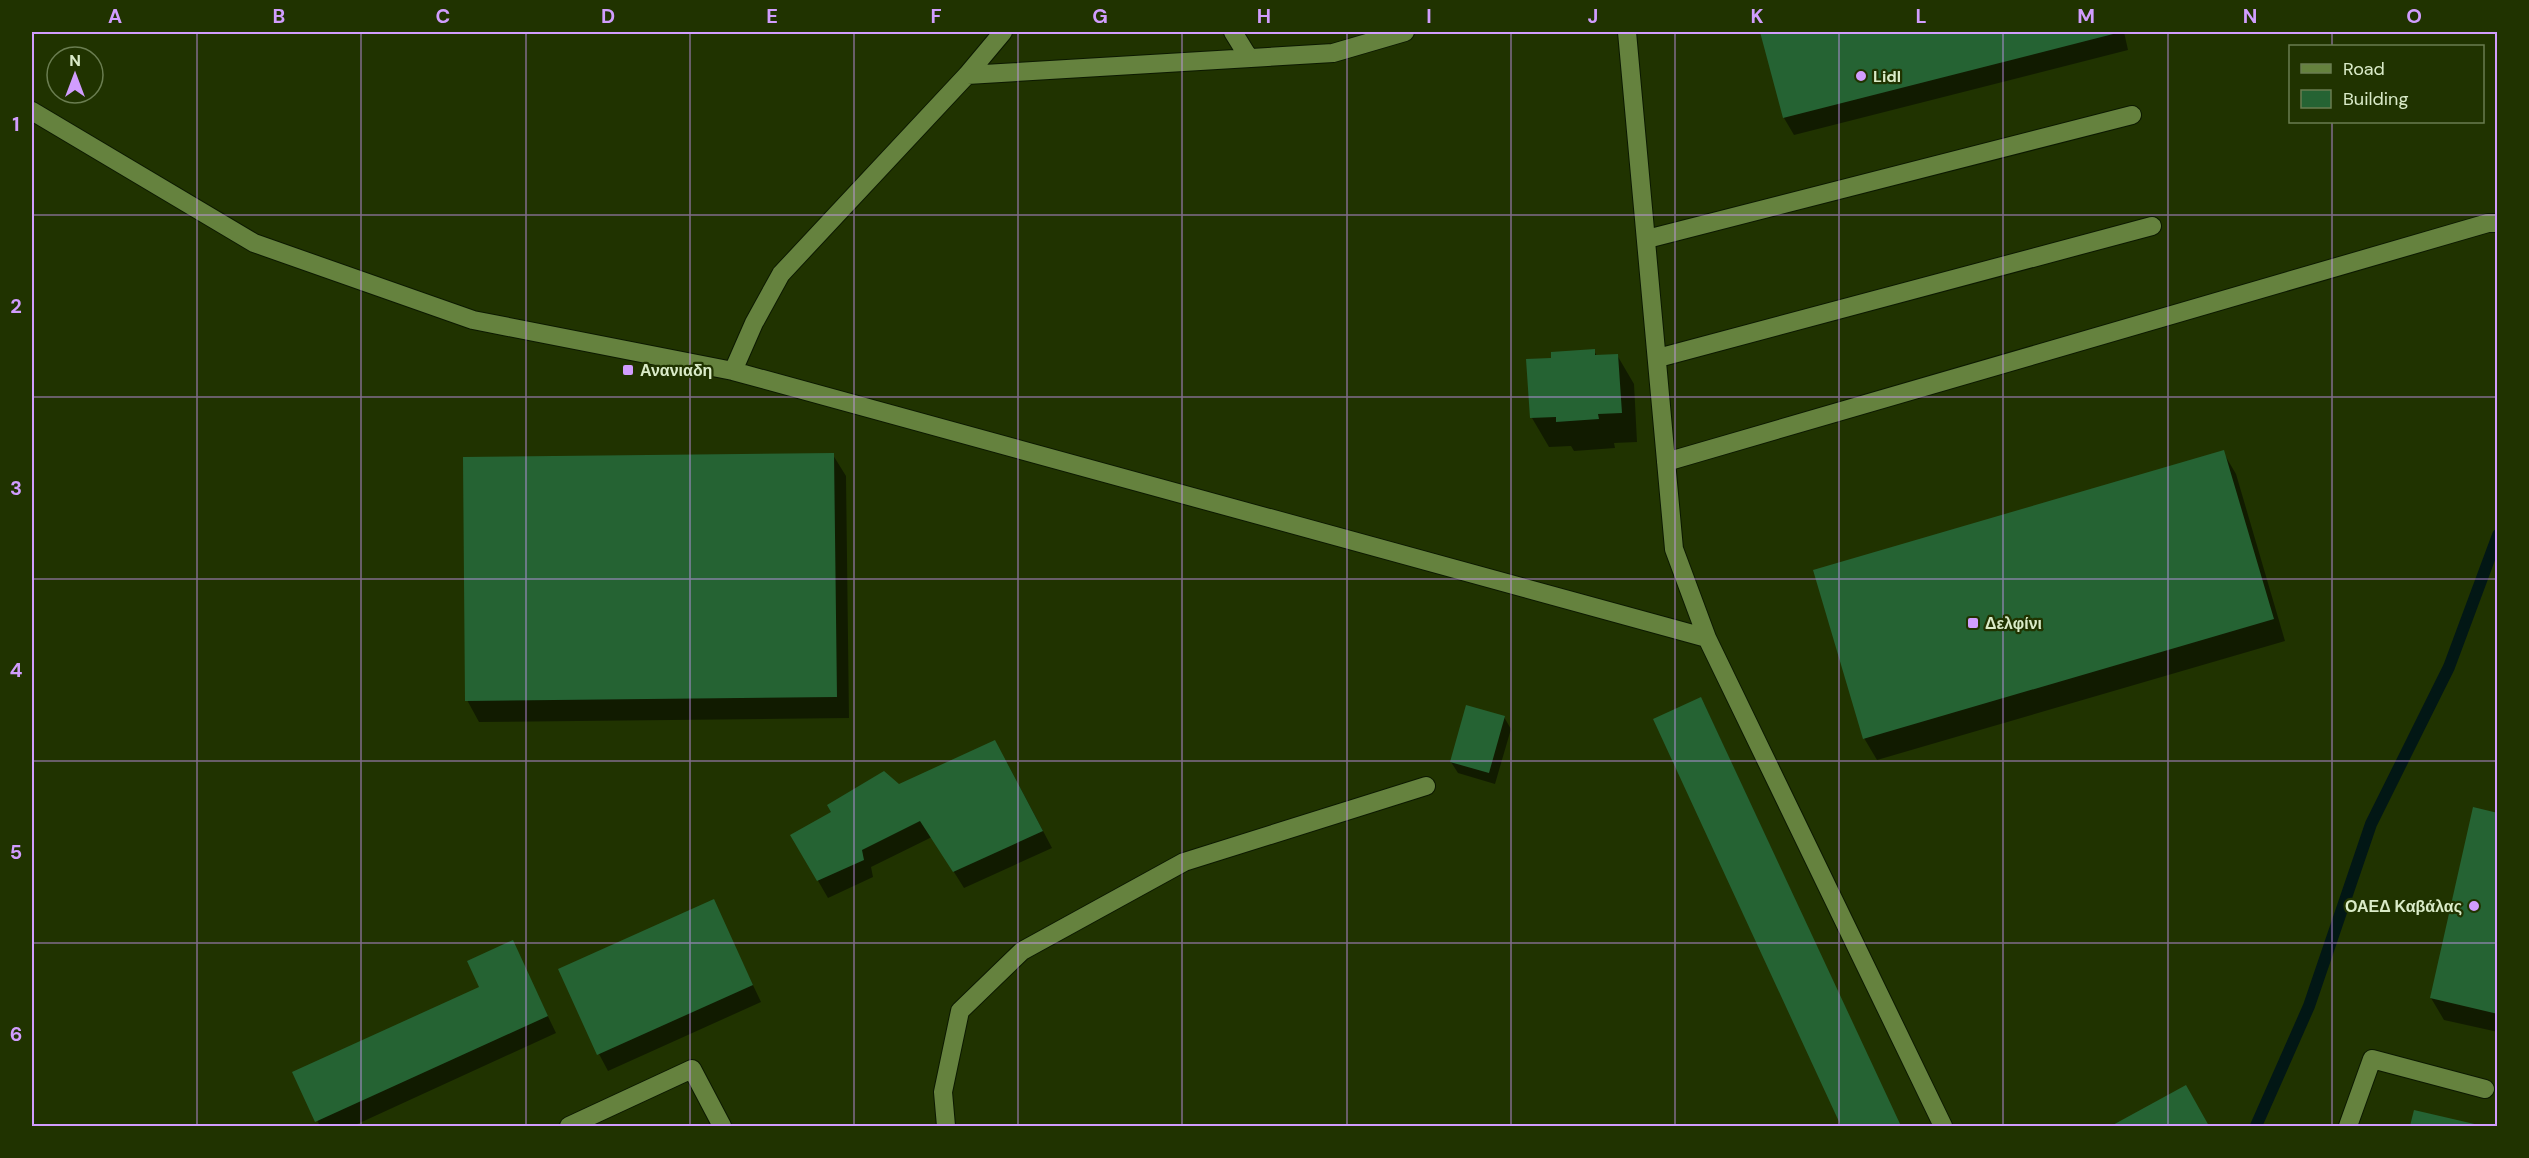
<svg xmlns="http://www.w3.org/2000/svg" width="2529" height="1158" viewBox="0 0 2529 1158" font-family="'DM Sans',sans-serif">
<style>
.shadow{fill:#0007}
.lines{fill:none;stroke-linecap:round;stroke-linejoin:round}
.stream{stroke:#021715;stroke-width:12}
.building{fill:#256333}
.minor-casing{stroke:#0c1900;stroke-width:20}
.minor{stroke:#65823e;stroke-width:18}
.grid{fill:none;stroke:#d19dfe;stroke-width:1.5;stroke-opacity:0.55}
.poi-dot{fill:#d19dfe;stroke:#203300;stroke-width:2}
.labels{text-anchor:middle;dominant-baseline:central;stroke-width:4.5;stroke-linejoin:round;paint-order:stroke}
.poi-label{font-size:16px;font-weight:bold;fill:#daebc8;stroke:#203300;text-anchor:start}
.neatline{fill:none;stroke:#d19dfe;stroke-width:2}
.grid-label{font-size:20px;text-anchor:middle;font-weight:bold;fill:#d19dfe}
</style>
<rect width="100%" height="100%" fill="#203300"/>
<!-- shadow -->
<path class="shadow" d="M1762,32h362l4,18 -334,85 -10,-17z
M1594,351l3,5 20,-1 17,29 3,58 -23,1 1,5 -41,3 -3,-5 -22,1 -17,-29 21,-59z
M2223,452l13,22 49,167 -408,119 -13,-22z
M833,455l13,21 3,242 -370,4 -12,-22z
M1704,704l196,422h-57l-188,-406z
M1504,717l7,12 -16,55 -37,-11 -7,-11z
M1005,759l47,89 -88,40 -32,-51 -61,30 2,10 -45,21 -36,-62 107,-50z
M2498,814v218l-54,-12 -13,-22z
M713,901l48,101 -153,69 -9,-17z
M512,942l44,91 -203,93h-33l-26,-53 187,-86z
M2186,1087l22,39h-94z
M2415,1112l65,14h-68z"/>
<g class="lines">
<!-- stream -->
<path class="stream" d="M2256,1126l53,-120 62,-182 78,-157 49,-132"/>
</g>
<!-- building -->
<path class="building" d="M1760,32h361l-338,86z
M1595,349v6l23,-1 4,59 -24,1 1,5 -43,3v-5l-26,1 -4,-59 25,-1v-6z
M2224,450l50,169 -411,120 -50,-169z
M834,453l3,244 -372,4 -2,-244z
M1701,697l200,429h-60l-188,-407z
M1466,705l39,11 -16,57 -39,-11z
M995,740l48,91 -90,41 -33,-51 -58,29 2,10 -47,21 -27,-46 41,-23 -4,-7 57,-34 15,13z
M2473,807l25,6v201l-68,-16z
M714,899l39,86 -156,70 -39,-86z
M513,940l35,76 -233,106 -23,-50 187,-85 -12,-26z
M2186,1085l23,41h-98z
M2414,1110l69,16h-73z"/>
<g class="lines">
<!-- minor casing -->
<g class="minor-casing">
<path id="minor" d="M1233,32l16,26
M1627,32l47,517 33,89
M967,75l366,-22 72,-21
M32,111l222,132 219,77 260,51 974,267 236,488
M1647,239l485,-124
M1658,358l494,-132
M733,371l21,-48 27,-49 186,-199 36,-43
M1666,462l822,-239h10
M569,1126l123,-57 30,57
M946,1126l-3,-34 17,-81 62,-60 162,-89 242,-76
M2348,1126l24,-67 113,30"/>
</g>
<!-- minor -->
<use href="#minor" class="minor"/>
</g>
<!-- grid -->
<path class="grid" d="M197,32v1094M361,32v1094M526,32v1094M690,32v1094M854,32v1094M1018,32v1094M1182,32v1094M1347,32v1094M1511,32v1094M1675,32v1094M1839,32v1094M2003,32v1094M2168,32v1094M2332,32v14M2332,122v1004M32,215h2466M32,397h2466M32,579h2466M32,761h2466M32,943h2466"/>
<!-- markers -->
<g class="poi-dot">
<circle cx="1861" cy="76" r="6"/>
<rect x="622" y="364" width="12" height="12" rx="3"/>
<rect x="1967" y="617" width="12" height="12" rx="3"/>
<circle cx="2474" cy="906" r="6"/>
</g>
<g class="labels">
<!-- poi labels -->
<g class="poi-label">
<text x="1873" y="76">Lidl</text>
<text x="640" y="370">Ανανιαδη</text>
<text x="1985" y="623">Δελφίνι</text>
<text x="2462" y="906" text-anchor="end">ΟΑΕΔ Καβάλας</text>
</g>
</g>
<!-- border -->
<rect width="2529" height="1158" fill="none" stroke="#203300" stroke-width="66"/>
<!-- legend -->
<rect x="2289" y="45" width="195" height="78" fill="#203300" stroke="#6a7d50" stroke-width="1.5"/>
<rect x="2301" y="64" width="30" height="9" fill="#65823e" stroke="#6a7d50" stroke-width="1.5"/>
<text x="2343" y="75" font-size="18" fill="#daebc8">Road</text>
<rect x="2301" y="90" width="30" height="18" fill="#256333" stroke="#6a7d50" stroke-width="1.5"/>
<text x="2343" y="105" font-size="18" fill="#daebc8">Building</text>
<!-- north arrow -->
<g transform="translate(75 75)"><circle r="28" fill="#203300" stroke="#6a7d50" stroke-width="1.5"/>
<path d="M0-4.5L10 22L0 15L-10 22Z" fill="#d19dfe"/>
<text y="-9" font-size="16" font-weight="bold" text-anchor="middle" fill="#daebc8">N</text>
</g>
<rect x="33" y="33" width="2463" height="1092" class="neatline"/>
<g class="grid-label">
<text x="115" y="23">A</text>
<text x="279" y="23">B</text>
<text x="443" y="23">C</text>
<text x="608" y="23">D</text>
<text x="772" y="23">E</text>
<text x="936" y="23">F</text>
<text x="1100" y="23">G</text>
<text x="1264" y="23">H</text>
<text x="1429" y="23">I</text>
<text x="1593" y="23">J</text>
<text x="1757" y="23">K</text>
<text x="1921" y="23">L</text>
<text x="2086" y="23">M</text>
<text x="2250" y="23">N</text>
<text x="2414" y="23">O</text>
<text x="16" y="131">1</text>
<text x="16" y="313">2</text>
<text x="16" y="495">3</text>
<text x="16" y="677">4</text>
<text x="16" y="859">5</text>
<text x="16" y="1041">6</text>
</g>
</svg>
